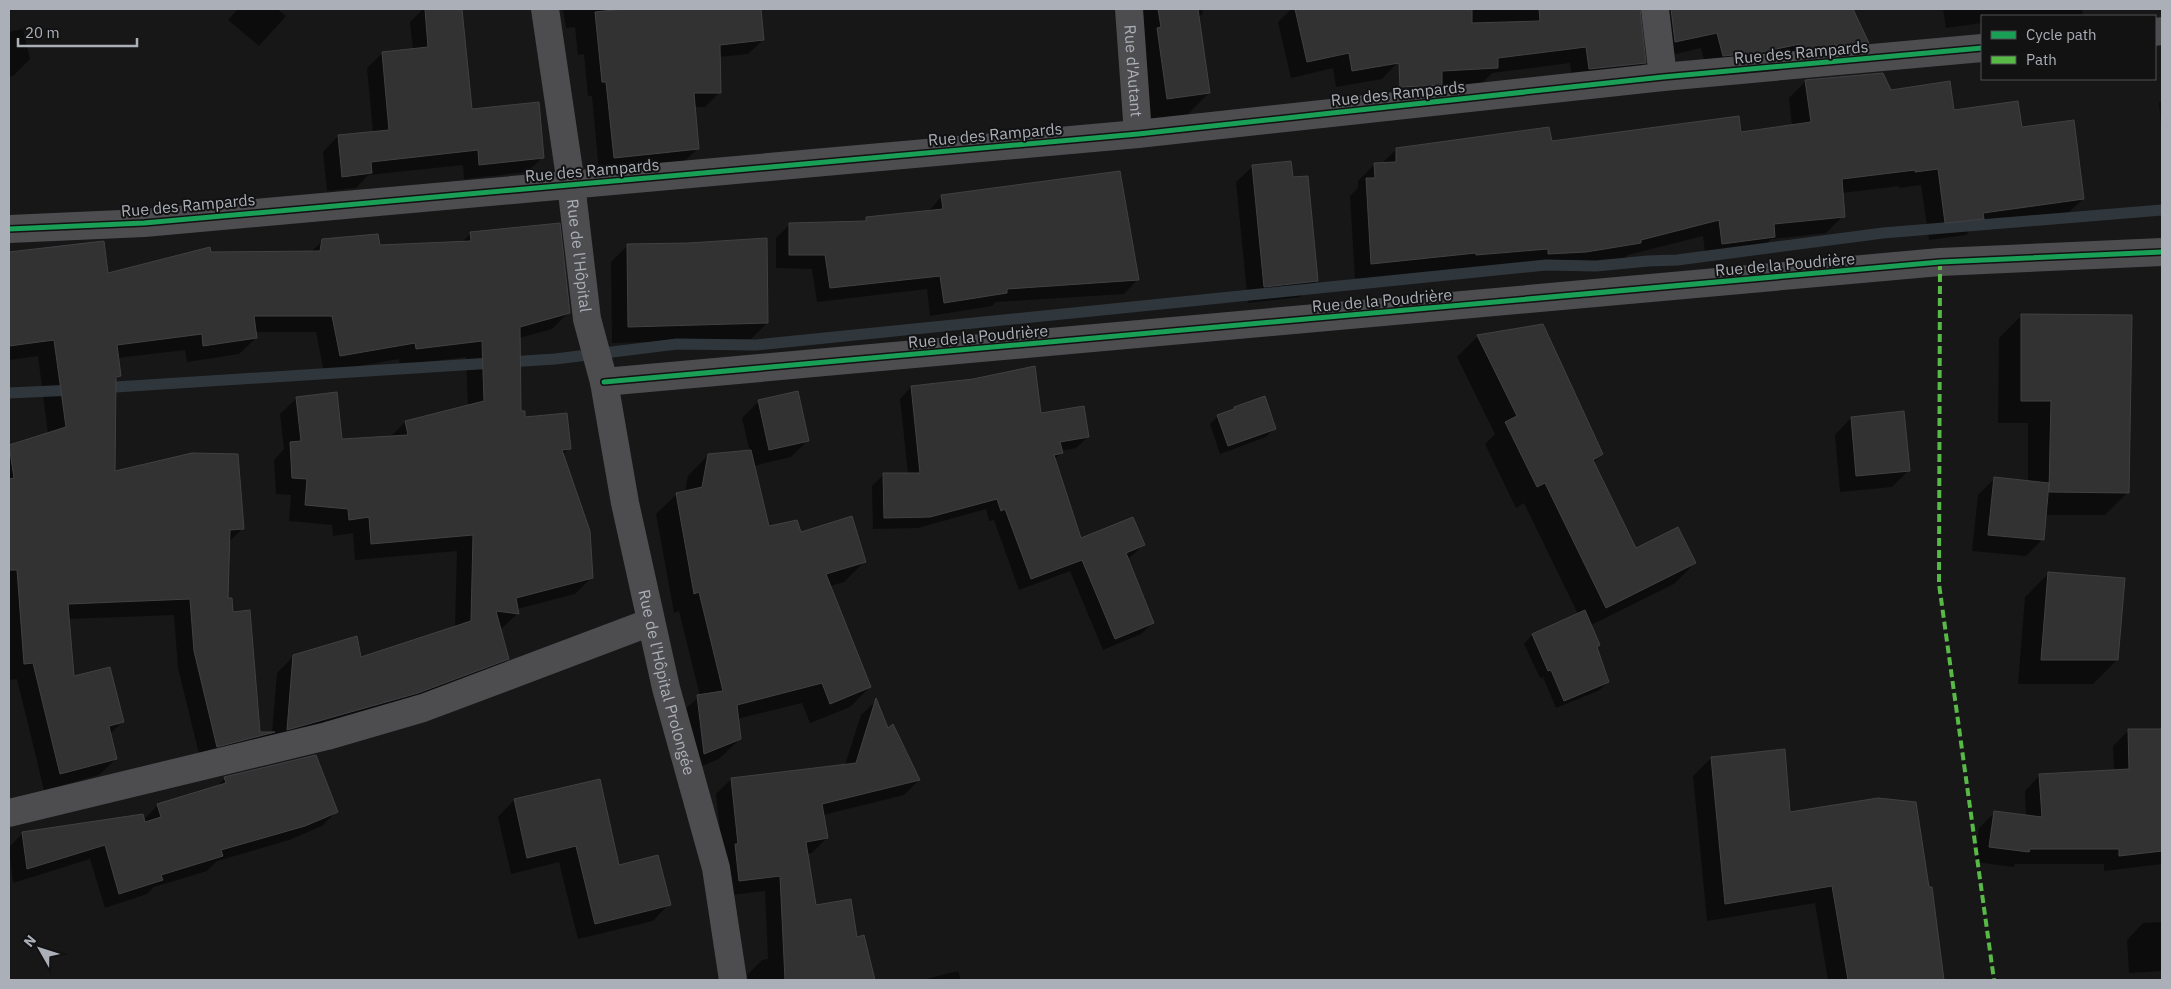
<svg xmlns="http://www.w3.org/2000/svg" width="2171" height="989" viewBox="0 0 2171 989" font-family="'IBM Plex Sans',sans-serif">
<style>
.shadow{fill:#0007}
.lines{fill:none;stroke-linecap:round;stroke-linejoin:round}
.stream{stroke:#30373c;stroke-width:11}
.building{fill:#323233;stroke:#414144}
.minor{stroke:#4d4d50;stroke-width:28}
.quiet{stroke:#58b947;stroke-width:4;stroke-dasharray:8 4;stroke-linecap:butt}
.cycleway-casing{stroke:#121213;stroke-width:8}
.cycleway{stroke:#1a9f57;stroke-width:5}
.labels{text-anchor:middle;dominant-baseline:central;stroke-width:4;stroke-linejoin:round;paint-order:stroke}
.street-label{font-size:16px;fill:#abafb7;stroke:#121213}
</style>
<rect width="100%" height="100%" fill="#171718"/>
<!-- shadow -->
<path class="shadow" d="M238,9h39l9,7 -27,30 -31,-26z
M423,9h38l10,102 72,46 -16,15 -63,7 -1,-14 -95,10 -12,13 -29,3 -4,-39 15,-16 35,-3 -6,-65 15,-15 31,-3 -3,-28z
M563,9h197l3,31 -15,14 -29,3v36l-14,14h-11l4,41 -15,15 -84,9 -7,-76h-4l-4,-42 -6,1 -3,-28 -9,1z
M1131,9h71l1,4 -5,5 11,75 -21,21 -42,5z
M1291,9h99l8,53 -16,17 -46,8 -3,-19 -42,10 -13,-56z
M1426,9h426l16,33 -16,16 -145,14 -6,-24 -42,10 -15,-48h-6l6,53 -16,16 -55,6 -3,-22 -78,10 -11,11 -52,3z
M1943,9h139l1,7h-101v7l-36,5z
M23,29l7,30 -17,17 -4,1v-45z
M1806,81l87,16 127,32 63,70 -17,16 -94,13 -6,7 -37,5 -8,-55 -22,3v-2l-57,7 1,23 -17,17 -55,6 -14,14 -51,7 -3,-24 -75,19 -5,5 -55,9 -37,1v-4l-71,5v-1l-105,10 -5,-84 8,-8v-7l16,-16 7,-1 16,-15 343,-16 52,-7 -3,-28z
M2162,100v37l-3,-34z
M1253,166l64,115 -17,16 -52,6 -12,-121z
M942,196l195,84 -13,14 -128,8 -4,4 -62,10 -3,-27 -110,13 -5,-33 -36,-1v-30l14,-14 73,-2 4,-3 61,-7z
M471,233l98,79 -17,17 -33,9 1,74 4,7 46,29 -8,7 29,123 -16,16 -58,15 1,4 -18,17 8,29 -17,16 -220,70 6,-72 17,-17 66,3 95,-32 2,-76 -102,9 -2,-27 -20,3 -1,-11 -43,-4 2,-26 -15,-1 -2,-34 10,-11 -4,-35 17,-16 44,42 49,-3 15,-15 63,-15 -2,-50 -66,8 -1,-6 -75,13 -8,-40h-61l1,6 -17,16 -52,8 -2,-12 -68,8 2,18 -5,5v92l129,55 -15,15 -1,57 5,13 26,121h14l-15,15 -56,13 -23,-94 -4,-53 -106,4 5,59 49,44 -12,12 6,25 -17,16 -55,15 -27,-111 -8,1v-234l39,-12 -10,-78 -29,4v-106l94,-12 4,32 103,-20 100,-1 13,-13 56,6 83,-4z
M628,245l139,78 -16,16 -139,4 -1,-81z
M2022,315l106,177 -23,23h-60l-3,25 -16,16 -54,-5 6,-56 16,-16 34,3v-59h-30l1,-85z
M1478,336l124,118 -9,9 42,87 60,13 -21,21 -83,41 17,56 -8,9 -44,18 -13,-31 -3,1 -16,-34 8,-9 46,-21 -54,-111 -8,5 -31,-64 10,-10 -38,-77z
M973,380l115,57 -12,11 -15,3v2l-7,7 26,80 63,5 -11,11 -5,2 26,65 -12,11 -38,16 -33,-79 -51,19 -25,-70 -5,1 -3,-12 -68,19 -45,1 -1,-43 12,-12h24l-8,-75 11,-12z
M759,401l48,40 -16,16 -38,9 15,61 32,6 64,29 -20,20 -14,4 40,101 -20,20 -40,16 -8,-20 -65,16 3,20 -21,20 -35,14 -7,-57 23,-20 -21,-85 -5,2 -18,-99 21,-20 8,-2 3,-16 20,-21 42,-3 -8,-34z
M1234,408l40,20 -8,9 -46,17 -10,-30 8,-8 12,-4z
M1851,418l57,53 -16,16 -52,5 -5,-57z
M2049,573l68,87 -24,24h-75l7,-87z
M876,701l11,28 32,51 -15,15 -81,20 4,23 -15,15 -6,1 9,52 41,33 17,36 -6,5h-119l-1,-5 15,-15 6,-1 -3,-68 -41,5 -1,-38 -7,-64 15,-15 114,-14 16,-50z
M2129,730h33v134l-58,7v-7h-89l-2,3 -38,-5 4,-34 16,-16 31,4 -1,-25 15,-16 74,-4 -1,-25z
M1711,758l78,55 142,75 12,92h-115l-13,-77 -108,18 -14,-145z
M225,778l112,33 -15,15 -33,14 -72,21 -10,10 -53,16 -7,7 -42,14 -15,-49 -77,24 -4,-36 13,-13 121,-14 15,-15 58,-18z
M599,780l20,86 50,38 -16,17 -75,18 -19,-77 -48,12 -13,-57 16,-17z
M2162,922v49l-33,2 -2,-33 16,-17z
M958,971l3,9h-39z"/>
<g class="lines">
<!-- stream -->
<path class="stream" d="M100,388l455,-29 122,-15 79,1 790,-80 50,1 52,-5 29,-1 206,-27 279,-23
M9,393l65,-3"/>
</g>
<!-- building -->
<path class="building" d="M425,9h37l10,100 67,-7 5,56 -65,7 -1,-15 -107,12 1,11 -30,4 -4,-42 51,-5 -7,-78 46,-5z
M623,9h138l3,31 -44,5 1,48h-27l5,56 -85,9 -8,-76h-4l-7,-70z
M1158,9h40l12,84 -43,6 -10,-71 4,-1z
M1295,9h177v14l68,-2 -1,-12h101l6,54 -57,6 -3,-22 -88,11v10l-56,3v14l-42,2 -1,-24 -47,8 -3,-18 -42,9z
M1671,9h182l16,34 -68,6 -1,-5 -38,8 -39,4 -6,-23 -42,9z
M1883,73l8,17 59,-9 4,29 64,-9 4,26 52,-7 10,79 -101,14 1,6 -39,4 -7,-54 -23,3v-2l-73,9 3,38 -71,7 1,13 -53,7 -3,-24 -78,20v3l-55,9 -38,2v-5l-72,6v-2l-105,11 -5,-86h9l-1,-15 22,-1v-14l153,-21 3,14 187,-25 2,16 70,-10 -6,-42z
M1291,161l2,16 15,-1 10,105 -54,6 -12,-122z
M1120,171l19,109 -132,9v4l-63,10 -4,-27 -110,12 -5,-33h-36v-32l77,-2v-4l77,-8 -2,-14z
M560,223l10,90 -50,14 1,84h4v6l42,-4 4,36 -9,1 28,81 3,47 -77,20 3,16 -23,-3 13,48 -91,34 -131,37 6,-75 64,-19 4,21 110,-36 2,-86 -102,9 -2,-27 -20,3 -1,-11 -43,-4 2,-26 -15,-1 -2,-36 11,-1 -5,-44 41,-5 5,47 66,-4 -3,-14 79,-20 -2,-60 -66,8 -1,-6 -75,13 -8,-40h-78l3,22 -54,8 -1,-12 -85,11 4,31 -5,1 -1,94 77,-18 46,1 6,75 -14,1 -2,68h4l1,14 17,-2 10,122h15l-58,15 -23,-96 -4,-52 -122,5 6,72 36,-9 14,55 -15,4 8,33 -57,15 -27,-111 -9,1 -7,-94h-8v-91l5,-1 -5,-33 57,-18 -12,-87 -45,6v-94l95,-11 4,32 102,-26 1,5 109,-1 2,-12 56,-5 2,11 91,-4 -1,-9z
M767,238l1,85 -140,4 -1,-83 61,-1z
M2021,314l111,1 -3,178 -80,-1 2,-91h-30z
M1543,324l60,130 -10,6 43,88 42,-21 18,36 -90,45 -61,-125 -8,4 -32,-65 12,-6 -40,-81z
M1035,366l6,47 43,-7 5,31 -29,5 3,11 -9,2 27,83 52,-21 12,28 -19,8 28,70 -39,16 -33,-79 -51,19 -26,-70 -4,2 -4,-12 -67,18 -46,1 -1,-45h37l-9,-87 62,-7z
M798,391l11,50 -40,9 -11,-50z
M1265,396l11,33 -48,17 -11,-31 17,-6v-2z
M1904,411l6,60 -54,5 -5,-59z
M751,450l18,76 28,-6 4,12 51,-16 14,46 -40,12 45,113 -41,17 -8,-21 -85,22 4,34 -37,15 -7,-59 26,-4 -24,-99 -5,2 -18,-101 26,-6 6,-33z
M1994,477l55,6 -5,57 -56,-5z
M2048,572l77,6 -7,82h-77z
M1585,610l15,35 -3,2 12,35 -45,19 -13,-31 -3,1 -16,-37z
M876,698l12,30 5,-4 27,56 -98,24 6,34 -22,4 10,63 35,-6 6,38 7,-2 11,45h-90l-5,-104 -41,5 -4,-37h3l-7,-66 125,-15z
M2128,729h34v122l-43,5v-7h-89l-1,3 -40,-5 5,-36 48,6 -3,-43 90,-5z
M1785,749l5,63 88,-14 38,4 13,85h3l12,93h-96l-16,-94 -107,18 -14,-147z
M316,755l22,57 -33,14 -84,24 2,6 -62,19 2,5 -44,14 -14,-49 -78,24 -5,-37 121,-18 2,8 16,-5 -4,-13 69,-21 -2,-6z
M600,779l19,86 39,-10 13,50 -76,19 -19,-78 -49,12 -13,-59z"/>
<g class="lines">
<!-- minor -->
<g class="minor">
<path id="s1" d="M545,9l26,175 16,135 17,63 21,121 41,185 50,180 17,112"/>
<path id="s2" d="M1129,9l9,125"/>
<path d="M1655,9l8,68"/>
<path d="M2155,32l7,-1"/>
<path d="M9,229l135,-6 994,-89 525,-57 319,-29"/>
<path d="M604,382l1336,-120 222,-10"/>
<path d="M9,813l318,-77 96,-28 228,-86"/>
</g>
<!-- quiet -->
<path class="quiet" d="M1940,262l-1,322 55,396"/>
<!-- cycleway casing -->
<g class="cycleway-casing">
<path id="cycleway" d="M9,229l135,-6 994,-89 525,-57 319,-29
M604,382l1336,-120 222,-10"/>
</g>
<!-- cycleway -->
<use href="#cycleway" class="cycleway"/>
</g>
<g class="labels">
<!-- street labels -->
<g class="street-label">
<text transform="translate(1801 52) rotate(-5)">Rue des Rampards</text>
<text stroke="none"><textPath href="#s2" startOffset="62">Rue d'Autant</textPath></text>
<text transform="translate(1398 93) rotate(-6)">Rue des Rampards</text>
<text transform="translate(995 134) rotate(-5)">Rue des Rampards</text>
<text transform="translate(592 170) rotate(-5)">Rue des Rampards</text>
<text transform="translate(188 205) rotate(-5)">Rue des Rampards</text>
<text stroke="none"><textPath href="#s1" startOffset="249">Rue de l'Hôpital</textPath></text>
<text transform="translate(1785 264) rotate(-5)">Rue de la Poudrière</text>
<text transform="translate(1382 300) rotate(-5)">Rue de la Poudrière</text>
<text transform="translate(978 336) rotate(-5)">Rue de la Poudrière</text>
<text stroke="none"><textPath href="#s1" startOffset="685">Rue de l'Hôpital Prolongée</textPath></text>
</g>
</g>
<!-- border -->
<rect width="2171" height="989" fill="none" stroke="#abafb7" stroke-width="20"/>
<!-- legend -->
<rect x="1981" y="15" width="175" height="65" fill="#121213" stroke="#4f5155"/>
<rect x="1991" y="31" width="25" height="8" fill="#1a9f57" stroke="#4f5155"/>
<text x="2026" y="40" font-size="15" fill="#abafb7">Cycle path</text>
<rect x="1991" y="56" width="25" height="8" fill="#58b947" stroke="#4f5155"/>
<text x="2026" y="65" font-size="15" fill="#abafb7">Path</text>
<!-- north arrow -->
<g transform="translate(40 949) rotate(309)" stroke="#121213" stroke-width="4" paint-order="stroke">
<path d="M0-4L9 19L0 12L-9 19Z" fill="#abafb7"/>
<text y="-8" font-size="14" font-weight="bold" text-anchor="middle" fill="#abafb7">N</text>
</g>
<!-- scale -->
<path d="M18 38v8h119v-8" fill="none" stroke="#abafb7" stroke-width="2.5"/>
<text x="25" y="38" font-size="15" fill="#abafb7" stroke="#121213" stroke-width="4" paint-order="stroke">20 m</text>
</svg>
